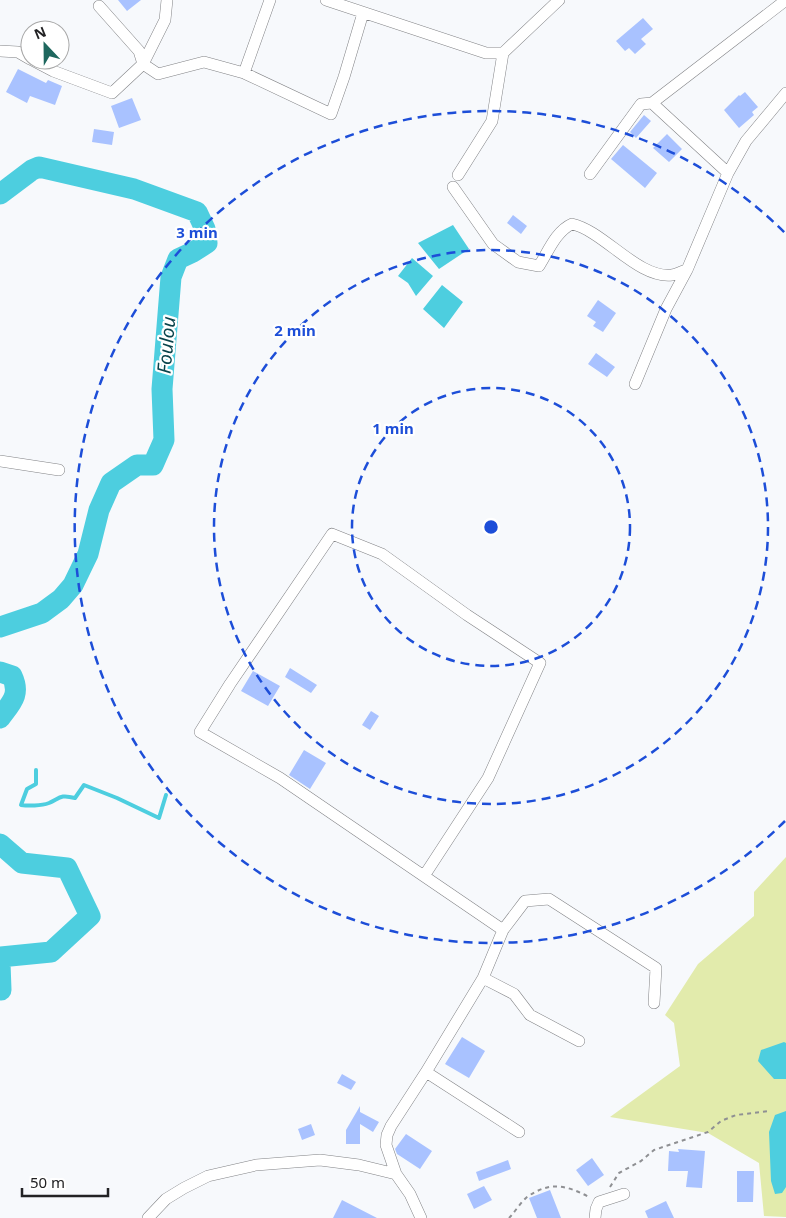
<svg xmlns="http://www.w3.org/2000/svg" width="786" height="1218" viewBox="0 0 786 1218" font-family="'Noto Sans',sans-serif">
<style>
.green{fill:#e2ebac}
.water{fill:#4dcedf}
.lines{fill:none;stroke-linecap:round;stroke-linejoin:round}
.stream{stroke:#4dcedf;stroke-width:4}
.river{stroke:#4dcedf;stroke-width:21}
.building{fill:#a9c2ff}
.minor-casing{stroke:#828386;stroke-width:12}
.path{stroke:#8f9093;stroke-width:2;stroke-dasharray:4 4;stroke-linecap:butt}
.minor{stroke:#fff;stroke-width:11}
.ring{fill:none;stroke:#1d4ed8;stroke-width:2.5;stroke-dasharray:9 6}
.labels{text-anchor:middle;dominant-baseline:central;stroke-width:4.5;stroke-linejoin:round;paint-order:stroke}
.water-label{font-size:19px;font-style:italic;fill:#09444c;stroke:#fff}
.centre{fill:#1d4ed8;stroke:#fff;stroke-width:2.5}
.ring-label{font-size:15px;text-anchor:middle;font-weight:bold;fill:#1d4ed8;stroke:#fff;stroke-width:4.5;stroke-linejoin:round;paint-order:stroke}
</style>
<rect width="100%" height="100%" fill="#f7f9fc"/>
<!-- green -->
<path class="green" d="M786,857v360l-22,-1 -5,-53 -51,-30 -98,-16 70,-51 -6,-43 -9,-8 33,-51 56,-48v-24z"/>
<!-- water -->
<path class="water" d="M453,225l16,24 -30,20 -21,-26z
M412,258l21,18 -17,20 -8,-13 -10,-7z
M442,285l21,17 -19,26 -21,-19z
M784,1042l2,1v36h-12l-16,-18 3,-11z
M786,1111v76l-4,6 -7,1 -4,-13 -2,-49 6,-17z"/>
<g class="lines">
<!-- stream -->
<path class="stream" d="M36,770v14l-9,5 -6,16c7,1 20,1 28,-2 11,-5 11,-9 26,-5l9,-13 33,13 42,20 7,-23"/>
<!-- river -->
<path class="river" d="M0,194l32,-24 7,-3 95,22 63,23 8,17 2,14 -14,9 -15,7 -7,18 -9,112 2,51 -11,25h-16l-26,18 -12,27 -11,44 -15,31 -12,14 -19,14 -42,14
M0,672l12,4c9,19 -1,27 -12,42
M0,844l22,19 45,5 23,48 -39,36 -51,5
M0,963l1,27h-1"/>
</g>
<!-- building -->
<path class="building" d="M118,0h23l-14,11z
M643,18l10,11 -12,10 5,5 -11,10 -6,-6 -4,3 -9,-10z
M18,69l28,14 2,-3 14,6 -7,19 -25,-9 -3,7 -21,-11z
M745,92l13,15 -6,5 2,3 -15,13 -15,-18 15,-15 1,1z
M132,98l9,22 -22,8 -8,-22z
M644,115l7,6 -15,17 -6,-6z
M94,129l20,3 -2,13 -20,-3z
M667,134l15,15 -13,13 -16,-14z
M623,145l34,28 -12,15 -34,-29z
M513,215l14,11 -6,8 -14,-11z
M598,300l18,13 -13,19 -10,-6 3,-4 -9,-6z
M596,353l19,14 -8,10 -19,-13z
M290,668l27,17 -6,8 -26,-16z
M253,671l27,15 -12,20 -27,-15z
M371,711l8,5 -9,14 -8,-5z
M304,750l22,13 -16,26 -21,-14z
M462,1037l23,14 -16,27 -24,-14z
M342,1074l14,8 -5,8 -14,-7z
M360,1106v6l19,10 -6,10 -13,-8v20h-14v-14z
M311,1124l4,11 -13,5 -4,-11z
M406,1134l26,17 -12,18 -23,-15 -2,-5z
M678,1149l27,2 -3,37 -16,-1 2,-16h-20l1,-20 10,1z
M592,1158l12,17 -16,11 -12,-16z
M508,1160l3,9 -32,12 -3,-9z
M737,1171h17l-1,31h-16z
M484,1186l8,14 -18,9 -7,-15z
M550,1190l11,28h-24l-8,-20z
M342,1200l35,18h-44z
M666,1201l8,17h-26l-3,-7z"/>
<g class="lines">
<!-- minor casing -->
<g class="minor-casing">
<path id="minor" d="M326,0l160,53h17
M99,6l40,45 4,13 15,10 46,-12 40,11 87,41 13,-37 19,-64
M0,51l18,1 12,7
M32,60l21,11 59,22 31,-29 22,-44 2,-20
M244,73l26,-73
M652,103l76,70
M590,174l51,-70 11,-1 134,-103
M458,175l34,-54 11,-68 56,-53
M453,187l40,57 25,18 21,4c9,-14 17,-35 33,-42 32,7 66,55 100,51 5,-1 10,-4 15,-5l41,-97 18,-32 40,-48
M635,384l31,-75 21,-39
M0,461l59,9
M503,930l22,-29 24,-2 107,69 -2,35
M483,978l31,16 16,21 49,26
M426,1072l93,60
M148,1218l18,-19 18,-11 24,-12 48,-11 64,-5 39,5 37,9
M421,1218l-11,-24 -14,-20 -10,-29 1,-10 4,-9 35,-54 57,-94 20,-48 -223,-152 -80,-46 30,-48 102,-150 50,20 85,61 73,48 -52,115 -64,98
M595,1218l1,-9 3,-7 25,-8"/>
</g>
<!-- path -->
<path class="path" d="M610,1187l9,-14 22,-12 13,-11 54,-18 13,-11 15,-6 34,-4
M509,1218c6,-6 11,-15 18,-21 23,-16 39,-12 62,0"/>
<!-- minor -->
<use href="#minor" class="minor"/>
</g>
<!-- distance rings -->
<g class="ring">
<circle cx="491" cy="527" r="139"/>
<circle cx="491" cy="527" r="277"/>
<path d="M785 821A416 416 0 1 1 785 233"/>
</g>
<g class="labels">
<!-- water labels -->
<g class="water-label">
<text transform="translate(166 345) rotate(-85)">Foulou</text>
</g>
</g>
<circle cx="491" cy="527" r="8" class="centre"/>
<g class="ring-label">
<text x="197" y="238">3 min</text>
<text x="295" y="336">2 min</text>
<text x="393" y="434">1 min</text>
</g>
<!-- north arrow -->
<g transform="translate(45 45) rotate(338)"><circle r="24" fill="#ffffff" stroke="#a7a7a7"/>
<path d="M0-4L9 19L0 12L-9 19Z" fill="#1e675e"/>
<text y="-8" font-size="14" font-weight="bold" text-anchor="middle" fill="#222224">N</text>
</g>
<!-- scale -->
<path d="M22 1188v8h86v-8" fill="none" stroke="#222224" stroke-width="2.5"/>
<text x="30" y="1188" font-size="15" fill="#222224" stroke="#ffffff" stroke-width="4" paint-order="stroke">50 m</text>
</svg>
